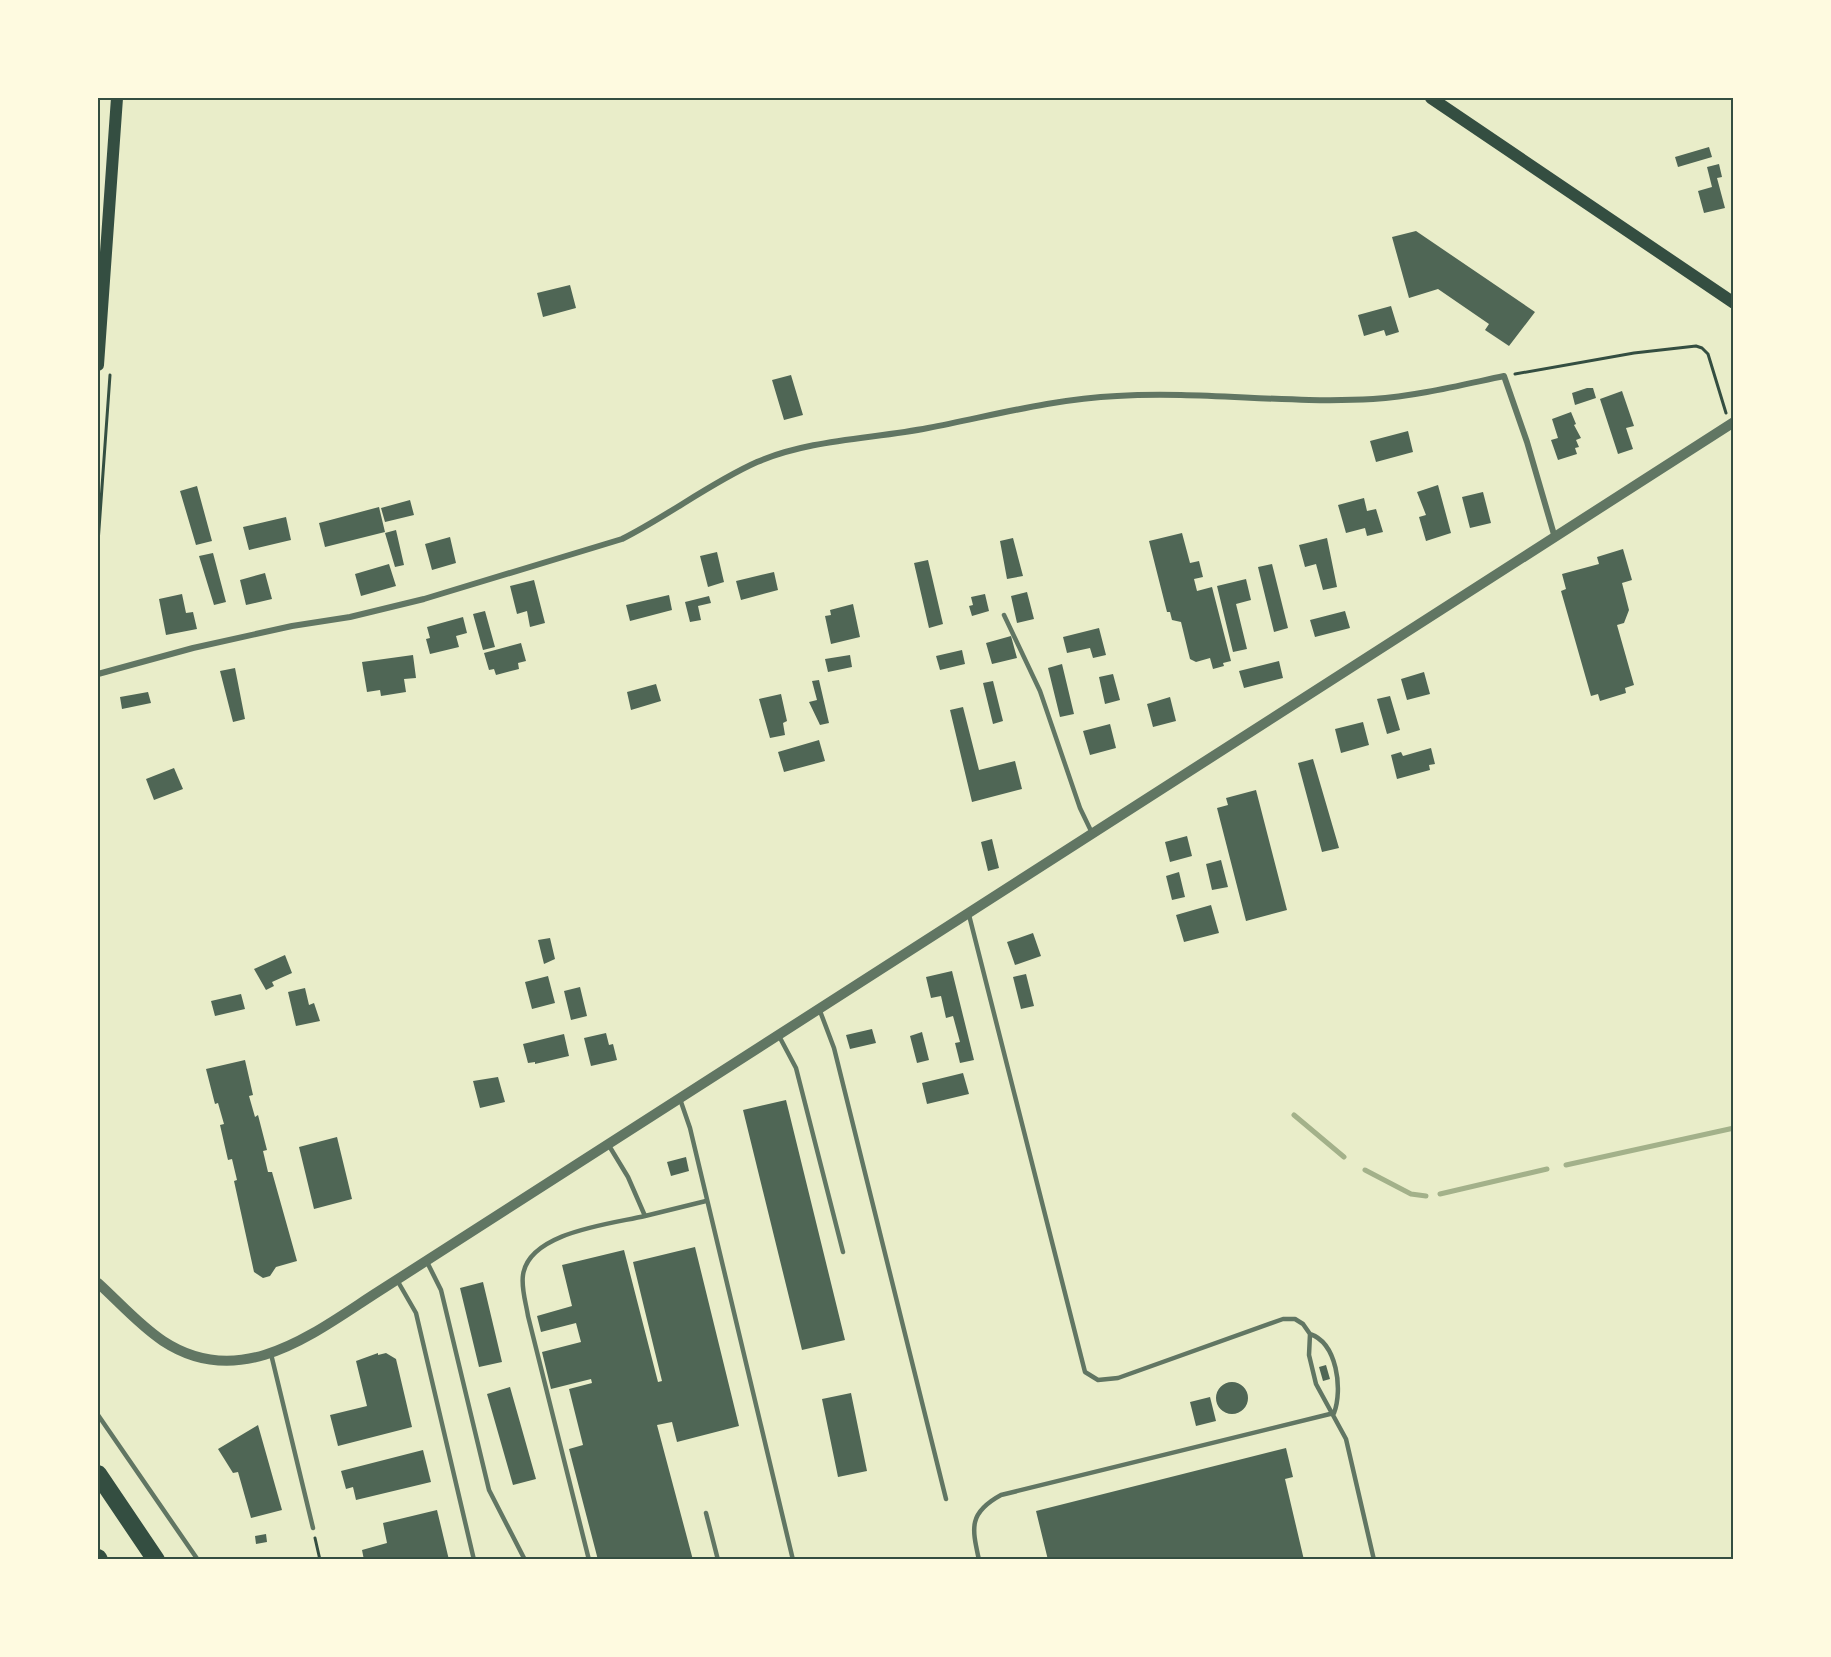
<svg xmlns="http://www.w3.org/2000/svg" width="1831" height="1657" viewBox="0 0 1831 1657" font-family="'Public Sans',sans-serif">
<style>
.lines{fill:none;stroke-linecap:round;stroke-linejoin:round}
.stream{stroke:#a3b18a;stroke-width:5}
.building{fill:#4f6655}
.path{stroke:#344e41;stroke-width:3}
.service{stroke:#617663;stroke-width:4.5}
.minor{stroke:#617663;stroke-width:6}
.tertiary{stroke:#617663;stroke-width:10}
.secondary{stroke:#344e41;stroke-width:12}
.motorway{stroke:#344e41;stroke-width:18}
.neatline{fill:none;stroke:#344e41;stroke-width:2}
</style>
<rect width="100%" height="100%" fill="#e9edc9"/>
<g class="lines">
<!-- stream -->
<path class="stream" d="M1294,1115l50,42
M1566,1165l168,-37
M1365,1170l46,24 15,2
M1440,1194l107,-25"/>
</g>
<!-- building -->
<path class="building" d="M1709,147l3,10 -34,10 -3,-10z
M1719,164l3,13 -5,1 8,30 -21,5 -6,-22 14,-4 -5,-20z
M1416,231l119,81 -26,34 -24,-16 4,-6 -51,-35 -29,9 -17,-61z
M570,285l6,23 -33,9 -6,-24z
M1391,306l8,26 -13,4 -2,-6 -20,6 -6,-21z
M791,375l12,40 -19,5 -12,-40z
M1587,388h6l3,10 -21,7 -3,-12z
M1622,391l12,35 -8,2 7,21 -15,5 -18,-55z
M1571,412l5,12 -2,1 7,13 -5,2 3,7 -4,1 2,6 -19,6 -7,-20 7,-2 -6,-19z
M1408,431l5,21 -37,10 -6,-21z
M1438,485l13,48 -25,8 -7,-24 7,-2 -9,-23z
M197,486l15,55 -16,4 -16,-54z
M1483,492l8,31 -21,5 -8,-31z
M1364,498l3,13 9,-2 7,23 -16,4 -2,-8 -19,5 -8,-28z
M410,500l4,15 -29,7 -4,-14z
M379,507l6,25 -60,15 -6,-24z
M286,517l5,23 -42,10 -6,-23z
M396,530l8,35 -9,2 -10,-34z
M1182,533l8,30 9,-2 4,16 -9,2 3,12 15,-4 19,74 -8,2 1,3 -11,3 -3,-11 -14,4 -6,-3 -9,-37 -9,-2 -2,-8h-3l-18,-71z
M450,537l6,26 -24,7 -7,-26z
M1013,538l10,38 -16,3 -7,-38z
M1327,538l10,49 -14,3 -7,-26 -11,3 -6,-22z
M1623,549l9,31 -10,3 7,27 -5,13 -7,2 17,60 -9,3 1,5 -26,8 -2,-7 -7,2 -30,-105 5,-2 -4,-15 37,-10 -2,-7z
M717,552l7,30 -16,5 -8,-31z
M213,553l13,49 -12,3 -15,-49z
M928,560l15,64 -14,4 -15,-65z
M389,564l7,22 -35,10 -6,-22z
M1272,564l16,64 -14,4 -16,-65z
M774,572l4,18 -37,10 -5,-19z
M265,573l7,26 -26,6 -6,-25z
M1246,579l5,21 -15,4 11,45 -14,3 -16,-66z
M534,580l11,43 -15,4 -3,-16 -10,3 -7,-28z
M1027,592l7,27 -17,4 -6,-27z
M182,594l4,19 7,-1 4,17 -31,6 -7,-36z
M985,594l4,17 -17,5 -3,-10 4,-1 -2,-8z
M669,595l3,15 -42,11 -4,-16z
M709,596l2,7 -13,3 3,14 -11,2 -5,-20z
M853,604l7,33 -29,7 -6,-28 6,-1 -1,-5z
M485,611l10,36 -12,3 -10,-36z
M1345,611l5,17 -35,9 -5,-17z
M463,617l4,16 -11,3 3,11 -29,7 -4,-15 4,-1 -3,-11z
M1099,628l7,27 -13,3 -3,-10 -23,5 -4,-16z
M1011,636l6,22 -25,6 -6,-21z
M521,643l5,18 -8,2 1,6 -23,6 -2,-6 -5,1 -5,-17z
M962,650l3,14 -25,6 -4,-14z
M413,655l3,23 -12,1 2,13 -25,4 -1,-6 -13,2 -5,-30z
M850,655l2,12 -24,5 -3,-13z
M1279,661l4,17 -39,10 -5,-17z
M1062,664l12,50 -14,3 -12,-49z
M235,668l10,51 -12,3 -13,-51z
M1424,672l6,22 -23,6 -6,-21z
M1113,674l7,26 -15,4 -6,-27z
M819,680l10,43 -9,2 -11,-23 8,-2 -5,-19z
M993,681l10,40 -10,3 -10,-41z
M656,684l5,17 -30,9 -4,-18z
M148,692l3,11 -29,6 -2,-12z
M781,694l6,27 -4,2 2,12 -15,3 -11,-39z
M1390,696l10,34 -13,4 -10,-35z
M1170,697l6,24 -23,6 -6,-23z
M963,707l16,63 36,-9 7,28 -50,13 -22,-92z
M1363,722l6,23 -28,8 -6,-24z
M1110,724l6,24 -26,7 -7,-24z
M819,740l6,21 -41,11 -6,-20z
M1431,748l4,16 -6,1 1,5 -33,9 -6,-24 10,-3 2,4z
M1313,759l26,89 -17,4 -24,-89z
M174,768l9,21 -29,11 -8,-21z
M1256,790l31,120 -41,11 -29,-113 11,-3 -2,-7z
M1187,836l5,20 -22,6 -5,-20z
M992,839l7,29 -11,3 -7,-29z
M1221,860l7,27 -16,3 -6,-26z
M1179,872l6,25 -13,3 -6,-24z
M1211,905l8,28 -35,9 -8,-27z
M1033,933l8,23 -26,9 -8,-23z
M550,938l5,21 -11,5 -6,-24z
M285,955l7,18 -20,9 2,4 -8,4 -12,-21z
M952,971l22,89 -14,3 -5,-20 5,-1 -7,-26 -7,2 -5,-22 -10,2 -5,-21z
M1026,974l8,32 -13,3 -8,-32z
M548,976l7,27 -23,6 -7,-27z
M580,987l7,29 -16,4 -7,-29z
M305,988l4,17 5,-2 6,18 -24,5 -8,-34z
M241,994l4,15 -30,7 -4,-15z
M872,1029l4,14 -26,6 -4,-14z
M922,1032l7,28 -12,3 -7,-27z
M606,1033l3,12 4,-1 4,16 -26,6 -7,-28z
M564,1034l5,22 -34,8v-2l-7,1 -5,-19z
M245,1060l8,35 -4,1 6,21 3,-2 9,35 -4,1 5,21h4l25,89 -21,6 -6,9 -7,2 -9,-6 -20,-91 3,-1 -5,-21 -4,1 -8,-35 4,-1 -6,-21 -3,1 -9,-35z
M963,1073l6,21 -42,10 -5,-21z
M498,1077l7,25 -25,6 -7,-27z
M786,1100l59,240 -43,10 -59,-240z
M337,1137l15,62 -38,10 -15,-62z
M686,1157l3,14 -18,5 -4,-14z
M695,1247l44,179 -62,16 -5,-20 -15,3 36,135h-95l-29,-111 14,-4 -14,-56 23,-6 -1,-4 -40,10 -9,-37 39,-10 -5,-19 -35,9 -4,-16 35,-10 -10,-41 62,-15 34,132 4,-1 -29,-119z
M483,1282l19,80 -23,5 -19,-79z
M378,1353v2l8,-2 10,6 16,68 -74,19 -8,-31 37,-9 -11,-45z
M1326,1365l4,14 -7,2 -4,-14z
M1216 1398a16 16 0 1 1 32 0a16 16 0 1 1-32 0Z
M510,1387l26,92 -23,6 -26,-91z
M851,1393l16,78 -29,6 -16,-78z
M1210,1397l6,24 -20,5 -6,-24z
M258,1425l24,85 -31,8 -13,-46 -5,1 -15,-24z
M1286,1448l7,29 -8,2 19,81h-256l-12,-49z
M423,1450l8,32 -75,18 -3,-13 -7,2 -5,-18z
M437,1510l12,50h-85l-2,-10 25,-7 -4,-20z
M266,1534l1,8 -11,2 -1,-8z"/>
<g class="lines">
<!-- path -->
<path class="path" d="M1515,374l119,-21 62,-7 6,2 6,6 18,59
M98,543l12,-168
M315,1538l5,22"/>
<!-- service -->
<path class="service" d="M1004,615l36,76 40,117 12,25
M969,915l116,457 13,8 20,-2 165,-59h12l8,5 7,10 -1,21 7,29 30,55 28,121
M820,1011l14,37 112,451
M779,1036l17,32 47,184
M680,1099l10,29 103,432
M645,1216l61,-15
M427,1262l14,28 48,200 36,70
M397,1280l19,33 58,247
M1310,1334c27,9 33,55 24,79
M271,1354l42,174
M98,1415l100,145
M706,1513l12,47
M589,1560l-61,-244c-2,-13 -7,-28 -5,-41 6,-43 88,-51 122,-59l-17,-39 -20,-33
M979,1560c-7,-32 -11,-47 22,-65l333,-82"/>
<!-- minor -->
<path class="minor" d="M98,674l95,-26 99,-22 58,-9 74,-18 198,-60c46,-23 88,-56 135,-77 54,-23 115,-23 171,-34 63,-12 124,-29 189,-32 85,-5 171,8 256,3 44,-3 88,-14 131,-23l23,66 28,96"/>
<!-- tertiary -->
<path class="tertiary" d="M98,1283c21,19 41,42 65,58 76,50 147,-5 210,-46l1361,-873"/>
<!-- secondary -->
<path class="secondary" d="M1431,98l303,205
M98,365l19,-267"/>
<!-- motorway -->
<path class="motorway" d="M98,1474l58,86
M98,1558l1,2"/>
</g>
<!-- border -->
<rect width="1831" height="1657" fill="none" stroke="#fefae0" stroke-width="198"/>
<rect x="99" y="99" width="1633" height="1459" class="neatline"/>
</svg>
